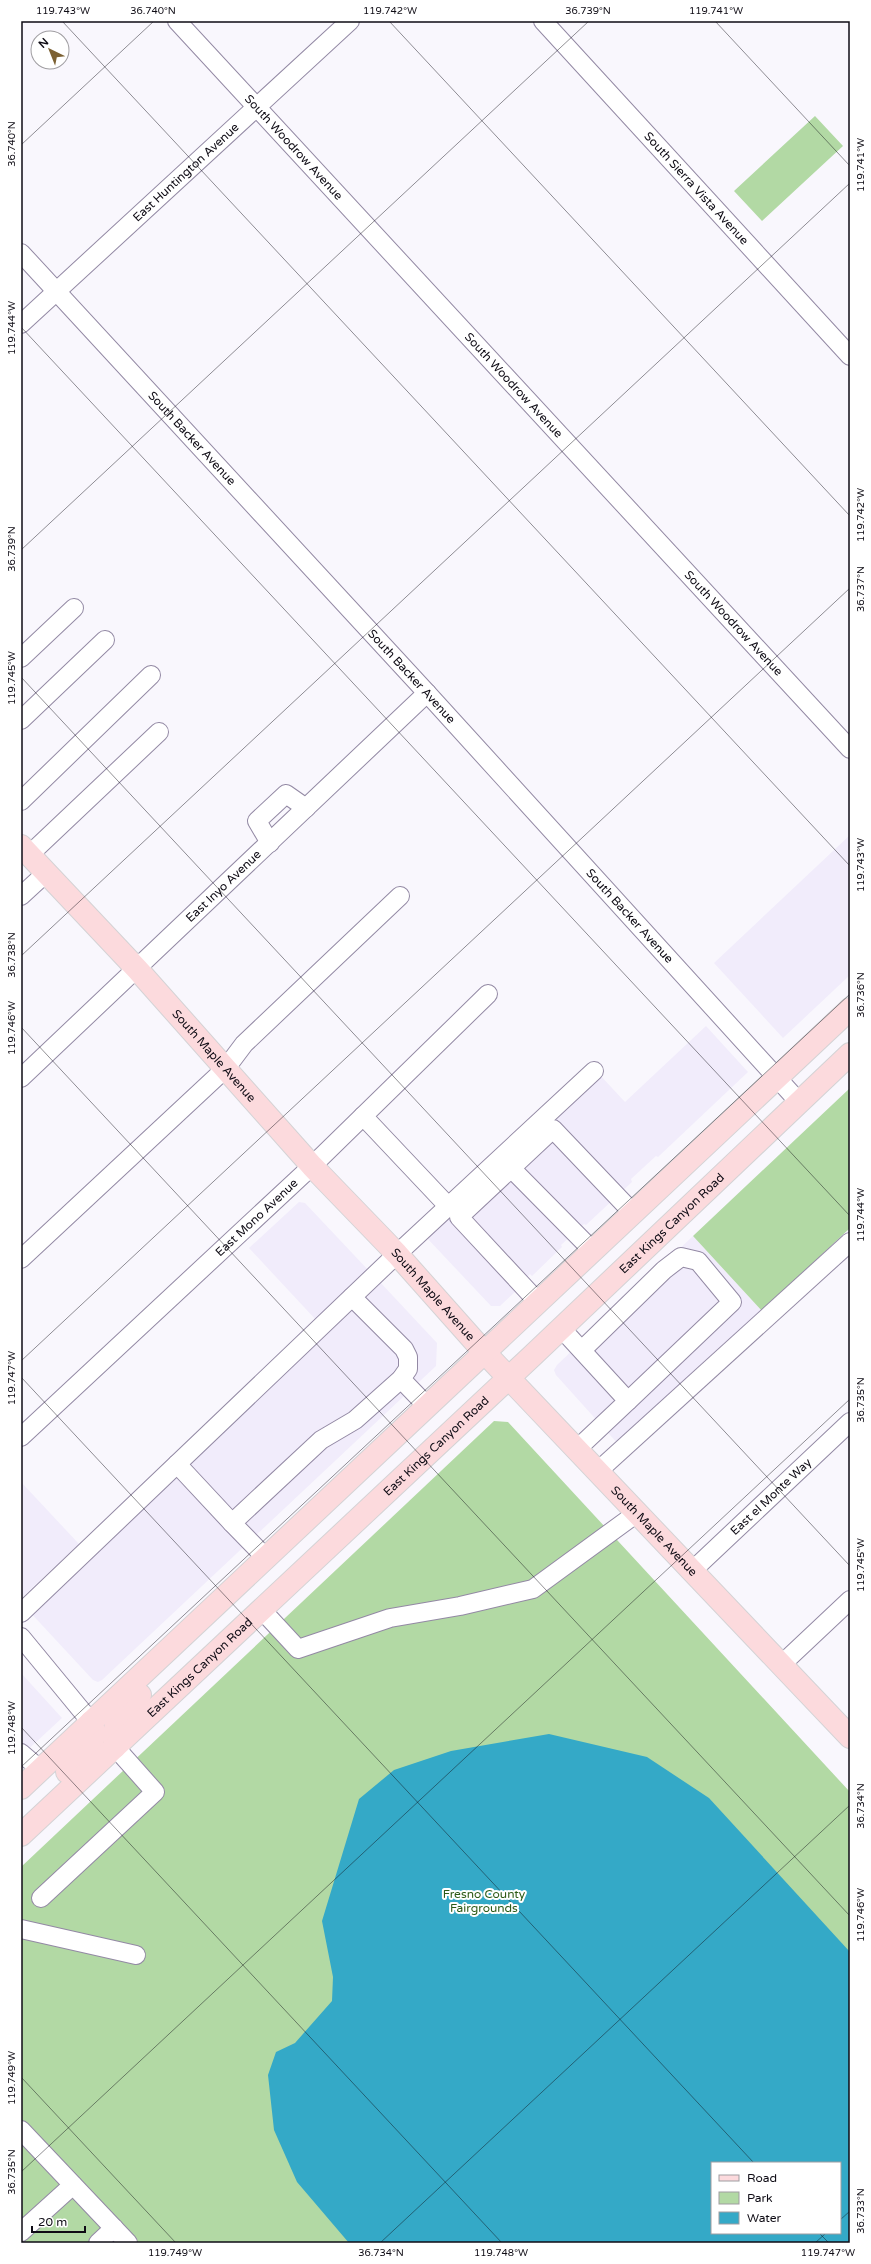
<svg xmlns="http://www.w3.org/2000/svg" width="871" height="2264" viewBox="0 0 871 2264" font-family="'Varela Round',sans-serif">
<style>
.built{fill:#f1ecfb}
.green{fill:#b2d9a4;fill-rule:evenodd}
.water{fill:#34a9c7;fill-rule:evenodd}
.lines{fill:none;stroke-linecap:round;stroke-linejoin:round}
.minor-casing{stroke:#9389a4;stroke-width:20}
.major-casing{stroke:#d4d3d5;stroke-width:24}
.minor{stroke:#fff;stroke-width:18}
.major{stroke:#fcdadd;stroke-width:22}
.ticks{fill:none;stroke:#0e0b14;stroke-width:1;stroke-opacity:0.45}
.labels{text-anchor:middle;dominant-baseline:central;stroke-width:4;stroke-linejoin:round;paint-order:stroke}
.street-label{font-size:12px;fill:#0e0b14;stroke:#fff}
.park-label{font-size:12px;fill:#2c5a16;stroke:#fff}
.neatline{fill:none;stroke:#0e0b14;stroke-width:1.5}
.ticks-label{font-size:10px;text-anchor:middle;fill:#0e0b14}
</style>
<rect width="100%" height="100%" fill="#f9f7fd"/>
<!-- built -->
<path class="built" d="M850,835v140l-67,63 -69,-75z
M706,1026l42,46 -90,85 -2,-1 -25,23 1,3 -46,43 -2,-1 -7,6 -16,15 1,2 -30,29 -2,-2 -12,12 1,2 -19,18h-9l-65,-69 173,-163 26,28z
M299,1202l6,1 65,69 -53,49 -68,-73z
M693,1236l69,75 -143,134 -63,-70 -2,-5 3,-5z
M379,1281l58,62 -1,23 -334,314 -4,2 -5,-2 -65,-70z
M21,1482l58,62 -58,54z
M21,1673l41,45 -41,38z"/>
<!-- green -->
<path class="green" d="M815,116l28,30 -81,75 -28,-30z
M850,1088v140l-88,83 -69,-75z
M494,1421l14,1 342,370v451h-829v-376zM712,2163h128v70h-128z"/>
<!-- water -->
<path class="water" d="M549,1734l98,23 62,41 141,154v291h-501l-52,-61 -23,-52 -6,-55 8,-23 19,-9 37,-42 1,-24 -11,-56 37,-122 35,-29 57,-19zM712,2163h128v70h-128z"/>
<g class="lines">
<!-- minor casing -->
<g class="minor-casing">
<g id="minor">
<path id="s1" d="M177,21l673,728"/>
<path id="s2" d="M543,21l307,335"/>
<path id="s3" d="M21,253l406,440 372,409"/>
<path id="s4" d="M21,324l329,-303"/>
<path d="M21,658l53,-50"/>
<path d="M21,720l84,-80"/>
<path d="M21,801l130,-126"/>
<path d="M270,843l-13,-22 29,-27 20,14"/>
<path d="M29,855l130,-123"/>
<path d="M21,896l25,-23"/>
<path id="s5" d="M21,1078l406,-385"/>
<path d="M363,1116l85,90"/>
<path d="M510,1167l83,84"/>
<path d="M21,1259l205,-191 18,-24 156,-148"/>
<path d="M538,1302l-79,-85 94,-88 80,84"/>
<path d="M561,1328l67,73 -52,49"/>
<path d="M582,1350l82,-80 17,-13 17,4 34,41 -104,99"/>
<path d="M401,1379l27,28"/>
<path id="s6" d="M21,1437l291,-271 176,-172"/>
<path d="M177,1464l55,59"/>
<path d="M597,1472l253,-230"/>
<path d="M266,1558l-34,-35 89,-83 34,-20 46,-41 7,-10v-12l-4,-8 -52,-52"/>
<path id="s7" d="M693,1570l157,-148"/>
<path d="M261,1609l37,40 92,-31 70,-12 73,-17 104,-76"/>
<path d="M21,1613l376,-359 197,-183"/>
<path d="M21,1637l70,85"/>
<path d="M782,1664l68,-64"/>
<path d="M21,1753l20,17"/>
<path d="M41,1898l114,-106 -40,-45"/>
<path d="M21,1929l115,26"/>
<path d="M21,2130l107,113"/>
<path d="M21,2232l52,-47"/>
<path d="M98,2243l16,-15"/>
</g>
</g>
<!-- major casing -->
<g class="major-casing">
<g id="major">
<path id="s8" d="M21,846l116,123 175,197 85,88 88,99 365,384"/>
<path d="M115,1747c-4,-27 6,-34 25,-52"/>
<path d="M67,1772c15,-14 34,-28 24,-50"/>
<path d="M21,1788l829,-779"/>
<path id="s9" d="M21,1835l510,-478 319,-303"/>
</g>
</g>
<!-- minor -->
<use href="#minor" class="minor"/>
<!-- major -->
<use href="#major" class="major"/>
</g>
<!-- ticks -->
<path class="ticks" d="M62,21l788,845M389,21l461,495M715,21l135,145M21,145l133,-124M21,327l829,889M21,550l568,-529M21,677l829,889M21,956l829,-773M21,1027l829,889M21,1361l829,-773M21,1377l733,786M21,1727l481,516M21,1767l829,-773M21,2077l155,166M21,2172l829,-773M840,2220l10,-9M819,2233l10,10M380,2243l470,-438M815,2243l11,-10"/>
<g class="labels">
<!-- street labels -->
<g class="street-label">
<text stroke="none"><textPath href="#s1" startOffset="172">South Woodrow Avenue</textPath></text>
<text stroke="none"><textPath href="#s4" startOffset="224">East Huntington Avenue</textPath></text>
<text stroke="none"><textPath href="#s2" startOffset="227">South Sierra Vista Avenue</textPath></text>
<text stroke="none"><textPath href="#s1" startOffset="496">South Woodrow Avenue</textPath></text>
<text stroke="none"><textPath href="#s3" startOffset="252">South Backer Avenue</textPath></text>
<text stroke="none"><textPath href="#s1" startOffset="820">South Woodrow Avenue</textPath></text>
<text stroke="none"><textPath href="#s3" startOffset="576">South Backer Avenue</textPath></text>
<text stroke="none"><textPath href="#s5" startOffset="279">East Inyo Avenue</textPath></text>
<text stroke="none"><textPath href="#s3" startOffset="900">South Backer Avenue</textPath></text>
<text stroke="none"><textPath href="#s8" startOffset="285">South Maple Avenue</textPath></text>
<text stroke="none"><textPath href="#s6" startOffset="322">East Mono Avenue</textPath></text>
<text stroke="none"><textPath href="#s9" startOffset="893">East Kings Canyon Road</textPath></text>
<text stroke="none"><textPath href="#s8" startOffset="609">South Maple Avenue</textPath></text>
<text stroke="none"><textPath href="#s9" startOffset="569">East Kings Canyon Road</textPath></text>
<text stroke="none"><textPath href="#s7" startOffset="107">East el Monte Way</textPath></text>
<text stroke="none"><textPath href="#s8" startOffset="933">South Maple Avenue</textPath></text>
<text stroke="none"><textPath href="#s9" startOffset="245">East Kings Canyon Road</textPath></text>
</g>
<!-- park labels -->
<g class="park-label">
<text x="484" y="1894">Fresno County<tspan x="484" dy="14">Fairgrounds</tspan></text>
</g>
</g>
<!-- border -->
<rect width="871" height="2264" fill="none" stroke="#ffffff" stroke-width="44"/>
<!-- legend -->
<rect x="711" y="2162" width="130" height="72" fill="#ffffff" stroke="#9f9da1"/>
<rect x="719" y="2175" width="20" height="6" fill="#fcdadd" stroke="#9f9da1"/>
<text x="747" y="2182" font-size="12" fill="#0e0b14">Road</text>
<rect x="719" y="2192" width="20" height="12" fill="#b2d9a4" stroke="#9f9da1"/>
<text x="747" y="2202" font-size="12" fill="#0e0b14">Park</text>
<rect x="719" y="2212" width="20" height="12" fill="#34a9c7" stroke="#9f9da1"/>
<text x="747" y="2222" font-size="12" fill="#0e0b14">Water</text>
<!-- north arrow -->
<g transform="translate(50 50) rotate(317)"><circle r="19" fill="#ffffff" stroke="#9f9da1"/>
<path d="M0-3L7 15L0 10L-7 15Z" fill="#7c6133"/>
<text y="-6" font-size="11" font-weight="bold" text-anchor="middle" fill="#0e0b14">N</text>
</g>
<!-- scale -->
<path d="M32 2226v6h53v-6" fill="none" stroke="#0e0b14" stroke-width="2"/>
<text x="38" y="2226" font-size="12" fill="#0e0b14" stroke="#ffffff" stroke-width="3" paint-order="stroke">20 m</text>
<rect x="22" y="22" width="827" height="2220" class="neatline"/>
<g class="ticks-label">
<text x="63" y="14">119.743°W</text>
<text x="153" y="14">36.740°N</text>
<text x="390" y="14">119.742°W</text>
<text x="588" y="14">36.739°N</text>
<text x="716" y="14">119.741°W</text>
<text transform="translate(11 144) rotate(-90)" y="4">36.740°N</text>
<text transform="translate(860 165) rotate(-90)" y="4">119.741°W</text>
<text transform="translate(11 328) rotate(-90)" y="4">119.744°W</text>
<text transform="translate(860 515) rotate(-90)" y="4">119.742°W</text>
<text transform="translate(11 549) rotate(-90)" y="4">36.739°N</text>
<text transform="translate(860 589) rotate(-90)" y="4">36.737°N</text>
<text transform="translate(11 678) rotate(-90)" y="4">119.745°W</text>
<text transform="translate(860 865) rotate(-90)" y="4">119.743°W</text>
<text transform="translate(11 955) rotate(-90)" y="4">36.738°N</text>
<text transform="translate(860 995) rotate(-90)" y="4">36.736°N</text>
<text transform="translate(11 1028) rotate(-90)" y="4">119.746°W</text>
<text transform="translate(860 1215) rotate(-90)" y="4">119.744°W</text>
<text transform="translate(11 1378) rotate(-90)" y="4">119.747°W</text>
<text transform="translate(860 1400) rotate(-90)" y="4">36.735°N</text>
<text transform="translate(860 1565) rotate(-90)" y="4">119.745°W</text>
<text transform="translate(11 1728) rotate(-90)" y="4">119.748°W</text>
<text transform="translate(860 1806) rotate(-90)" y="4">36.734°N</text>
<text transform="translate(860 1915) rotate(-90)" y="4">119.746°W</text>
<text transform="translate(11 2078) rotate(-90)" y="4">119.749°W</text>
<text transform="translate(11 2172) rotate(-90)" y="4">36.735°N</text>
<text transform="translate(860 2211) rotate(-90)" y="4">36.733°N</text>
<text x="175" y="2256">119.749°W</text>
<text x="381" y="2256">36.734°N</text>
<text x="501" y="2256">119.748°W</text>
<text x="828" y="2256">119.747°W</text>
</g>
</svg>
